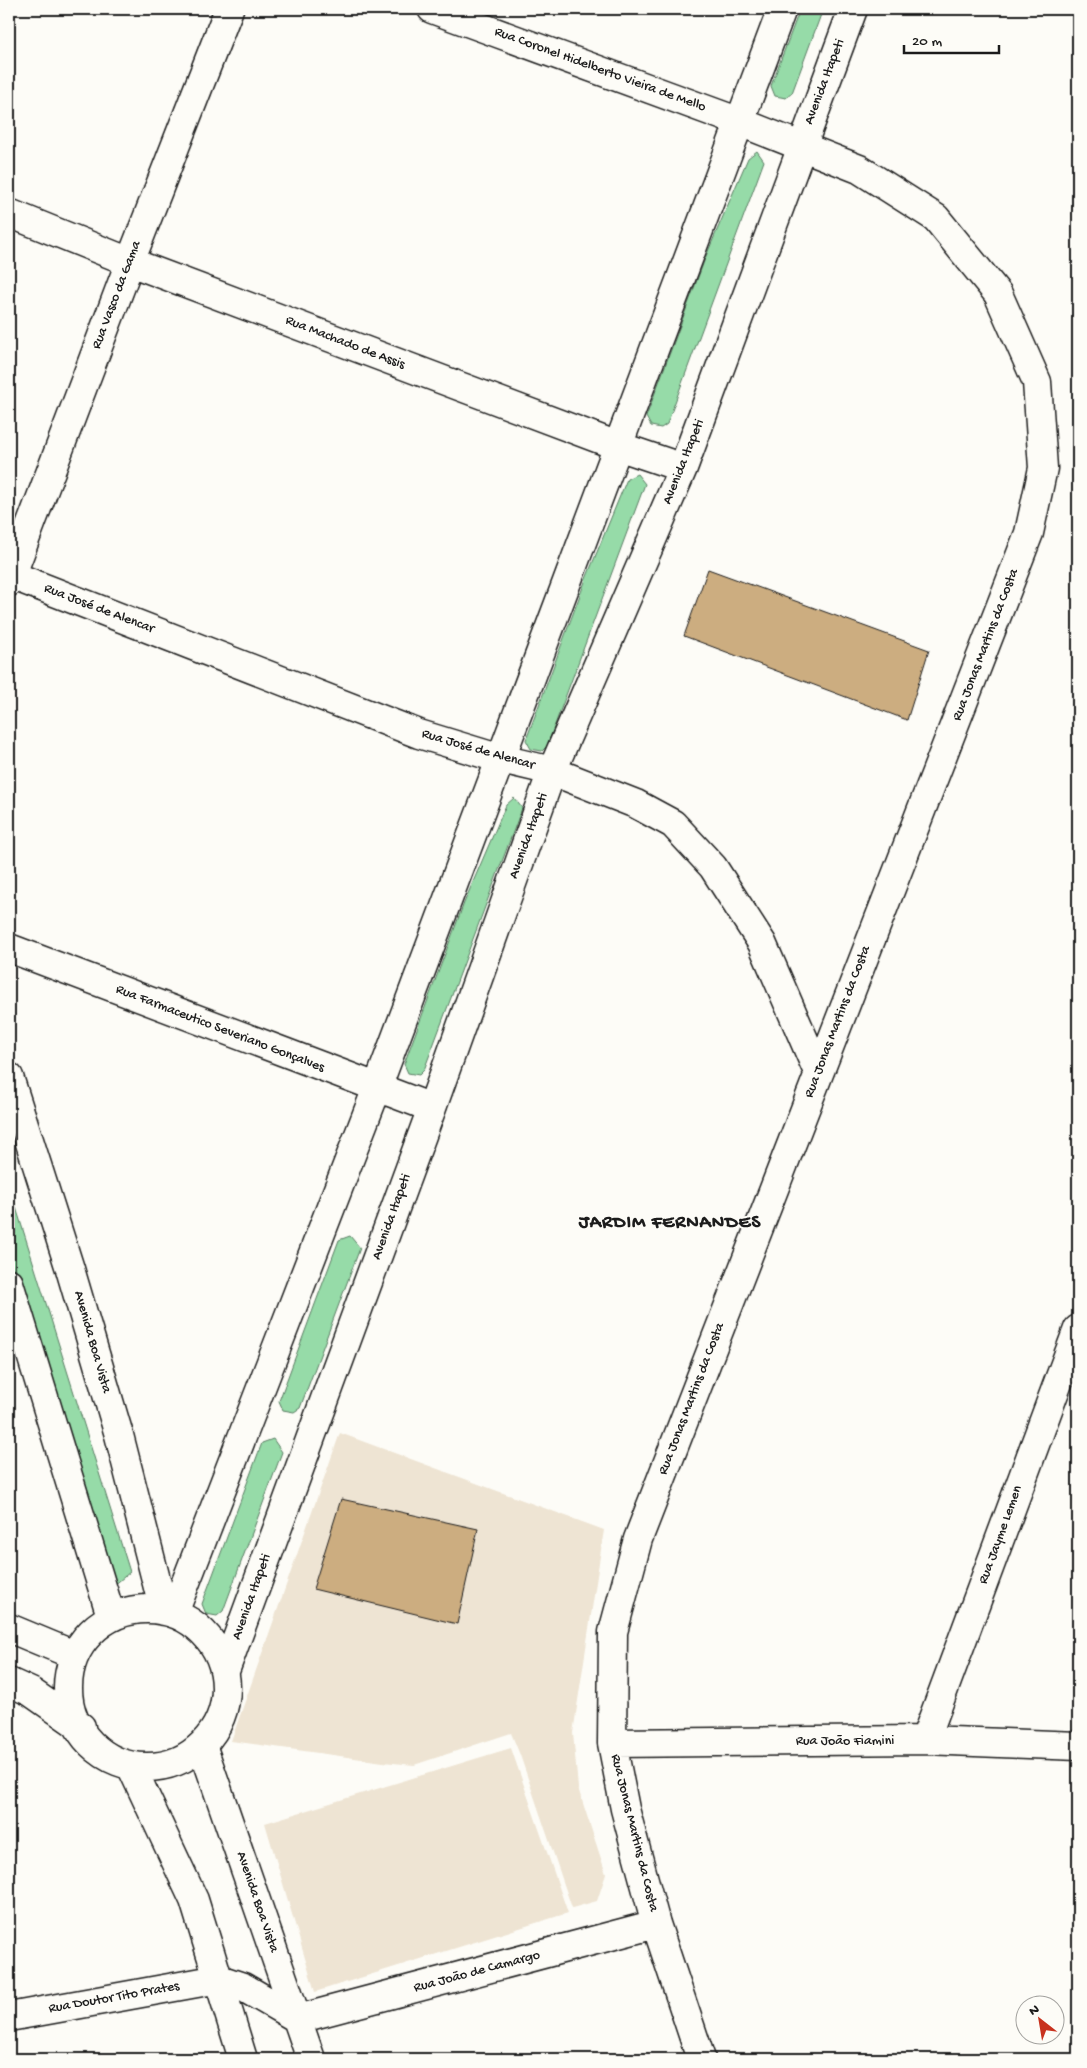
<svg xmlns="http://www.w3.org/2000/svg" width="1087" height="2068" viewBox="0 0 1087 2068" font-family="'Gochi Hand',sans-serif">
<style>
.built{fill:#eee4d3}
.grass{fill:#96dba8;stroke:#597c62}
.building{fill:#ccad80;stroke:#1c1c1c}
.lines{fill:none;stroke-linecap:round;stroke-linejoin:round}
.minor-casing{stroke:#1c1c1c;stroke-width:31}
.minor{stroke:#fdfcf7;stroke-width:28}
.labels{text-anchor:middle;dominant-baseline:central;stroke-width:4;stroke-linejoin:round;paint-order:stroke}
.street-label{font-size:14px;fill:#1c1c1c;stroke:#fdfcf7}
.district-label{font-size:19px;font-weight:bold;letter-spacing:1px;fill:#1c1c1c;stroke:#fdfcf7}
</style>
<rect width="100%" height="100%" fill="#fdfcf7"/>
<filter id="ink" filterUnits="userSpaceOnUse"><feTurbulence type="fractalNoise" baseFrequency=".02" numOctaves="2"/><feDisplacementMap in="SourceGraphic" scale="10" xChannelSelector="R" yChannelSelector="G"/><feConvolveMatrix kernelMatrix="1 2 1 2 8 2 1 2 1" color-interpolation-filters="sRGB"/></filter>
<g filter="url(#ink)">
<!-- built -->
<path class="built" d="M340,1433l264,97 -31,203 5,55 28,86 -9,27 -25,7 -52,-153 -9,-22 -97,32 -31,-3 -152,-21z
M511,1748l57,165 -253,79 -50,-169z"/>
<!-- grass -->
<path class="grass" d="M800,9h23l-31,84 -6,5 -11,-2 -4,-10z
M757,151l7,10 -97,263 -6,4 -10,-2 -5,-9 60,-161 42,-98z
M637,474l8,10 -98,262 -5,5 -11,-2 -5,-9 60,-161 41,-100z
M514,798l8,10 -98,262 -5,5 -11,-2 -4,-9 60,-161 42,-98z
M9,1185l121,387 -17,14 -104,-331z
M350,1236l10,12 -60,160 -6,4 -11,-2 -4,-9 60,-161z
M273,1439l9,13 -59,159 -6,5 -11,-2 -4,-10 60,-161z"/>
<!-- building -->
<path class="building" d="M708,569l221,81 -22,70 -223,-84z
M341,1499l137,30 -21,95 -144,-35z"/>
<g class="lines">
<!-- minor casing -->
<g class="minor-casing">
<path id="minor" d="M432,9l308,113 119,47 77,49 62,76 39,88 6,86 -14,65 -391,1006 -25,93 -1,111 13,66 31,115 45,135
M9,213l121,49 488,184 65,22
M11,575l408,159 82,25 51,12 84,33 37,20 40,43 49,76 56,129
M9,582l121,-320 99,-253
M9,948l423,160
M9,1077l61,192 49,166 45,176
M9,1283l102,333
M68 1688a79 79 0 1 1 158 0a79 79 0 1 1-158 0Z
M174,1613l203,-525 405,-1079
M9,1628l65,27
M225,1671l207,-563 120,-337 131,-303 170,-459
M9,1682l22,10 50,35
M925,1740l153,-411
M612,1743l313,-3 153,6
M202,1745l109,314
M132,1768l62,132 49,159
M9,2017l210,-38 24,8 55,32
M298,2019l358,-95"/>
</g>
<!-- minor -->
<use href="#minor" class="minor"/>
</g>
</g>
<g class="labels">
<!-- street labels -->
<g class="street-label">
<text transform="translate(600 70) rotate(20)">Rua Coronel Hidelberto Vieira de Mello</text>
<text transform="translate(825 82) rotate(-69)">Avenida Itapeti</text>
<text transform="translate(117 295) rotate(-69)">Rua Vasco da Gama</text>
<text transform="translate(345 343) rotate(21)">Rua Machado de Assis</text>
<text transform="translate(684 462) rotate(-68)">Avenida Itapeti</text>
<text transform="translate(99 609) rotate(21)">Rua José de Alencar</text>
<text transform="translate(986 645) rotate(-69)">Rua Jonas Martins da Costa</text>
<text transform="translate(478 750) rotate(16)">Rua José de Alencar</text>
<text transform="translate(529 836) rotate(-70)">Avenida Itapeti</text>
<text transform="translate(838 1022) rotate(-69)">Rua Jonas Martins da Costa</text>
<text transform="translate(220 1029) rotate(21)">Rua Farmaceutico Severiano Gonçalves</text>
<text transform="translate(392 1217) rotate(-70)">Avenida Itapeti</text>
<text transform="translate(92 1342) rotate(74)">Avenida Boa Vista</text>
<text transform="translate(692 1399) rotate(-69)">Rua Jonas Martins da Costa</text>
<text transform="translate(1001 1535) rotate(-70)">Rua Jayme Lemen</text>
<text transform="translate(252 1597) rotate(-70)">Avenida Itapeti</text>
<text x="845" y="1741">Rua João Fiamini</text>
<text transform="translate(634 1833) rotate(76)">Rua Jonas Martins da Costa</text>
<text transform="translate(257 1902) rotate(71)">Avenida Boa Vista</text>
<text transform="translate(477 1972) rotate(-15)">Rua João de Camargo</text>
<text transform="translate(114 1998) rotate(-10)">Rua Doutor Tito Prates</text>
</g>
<!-- district labels -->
<g class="district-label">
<text x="670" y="1223">JARDIM FERNANDES</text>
</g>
</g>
<!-- margin -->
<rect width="1087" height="2068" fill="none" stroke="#fdfcf7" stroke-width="30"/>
<rect x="15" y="15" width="1057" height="2038" fill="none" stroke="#1c1c1c" stroke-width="2" filter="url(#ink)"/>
<!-- north arrow -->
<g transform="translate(1040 2020) rotate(329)"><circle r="24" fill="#fdfcf7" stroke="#a3a29f"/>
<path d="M0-4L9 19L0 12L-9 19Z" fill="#c8321e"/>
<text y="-8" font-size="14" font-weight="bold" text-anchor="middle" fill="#1c1c1c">N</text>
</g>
<!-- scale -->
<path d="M904 45v8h95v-8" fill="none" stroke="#1c1c1c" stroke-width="2.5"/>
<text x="912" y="45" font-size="15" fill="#1c1c1c" stroke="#fdfcf7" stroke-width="4" paint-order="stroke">20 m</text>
</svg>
